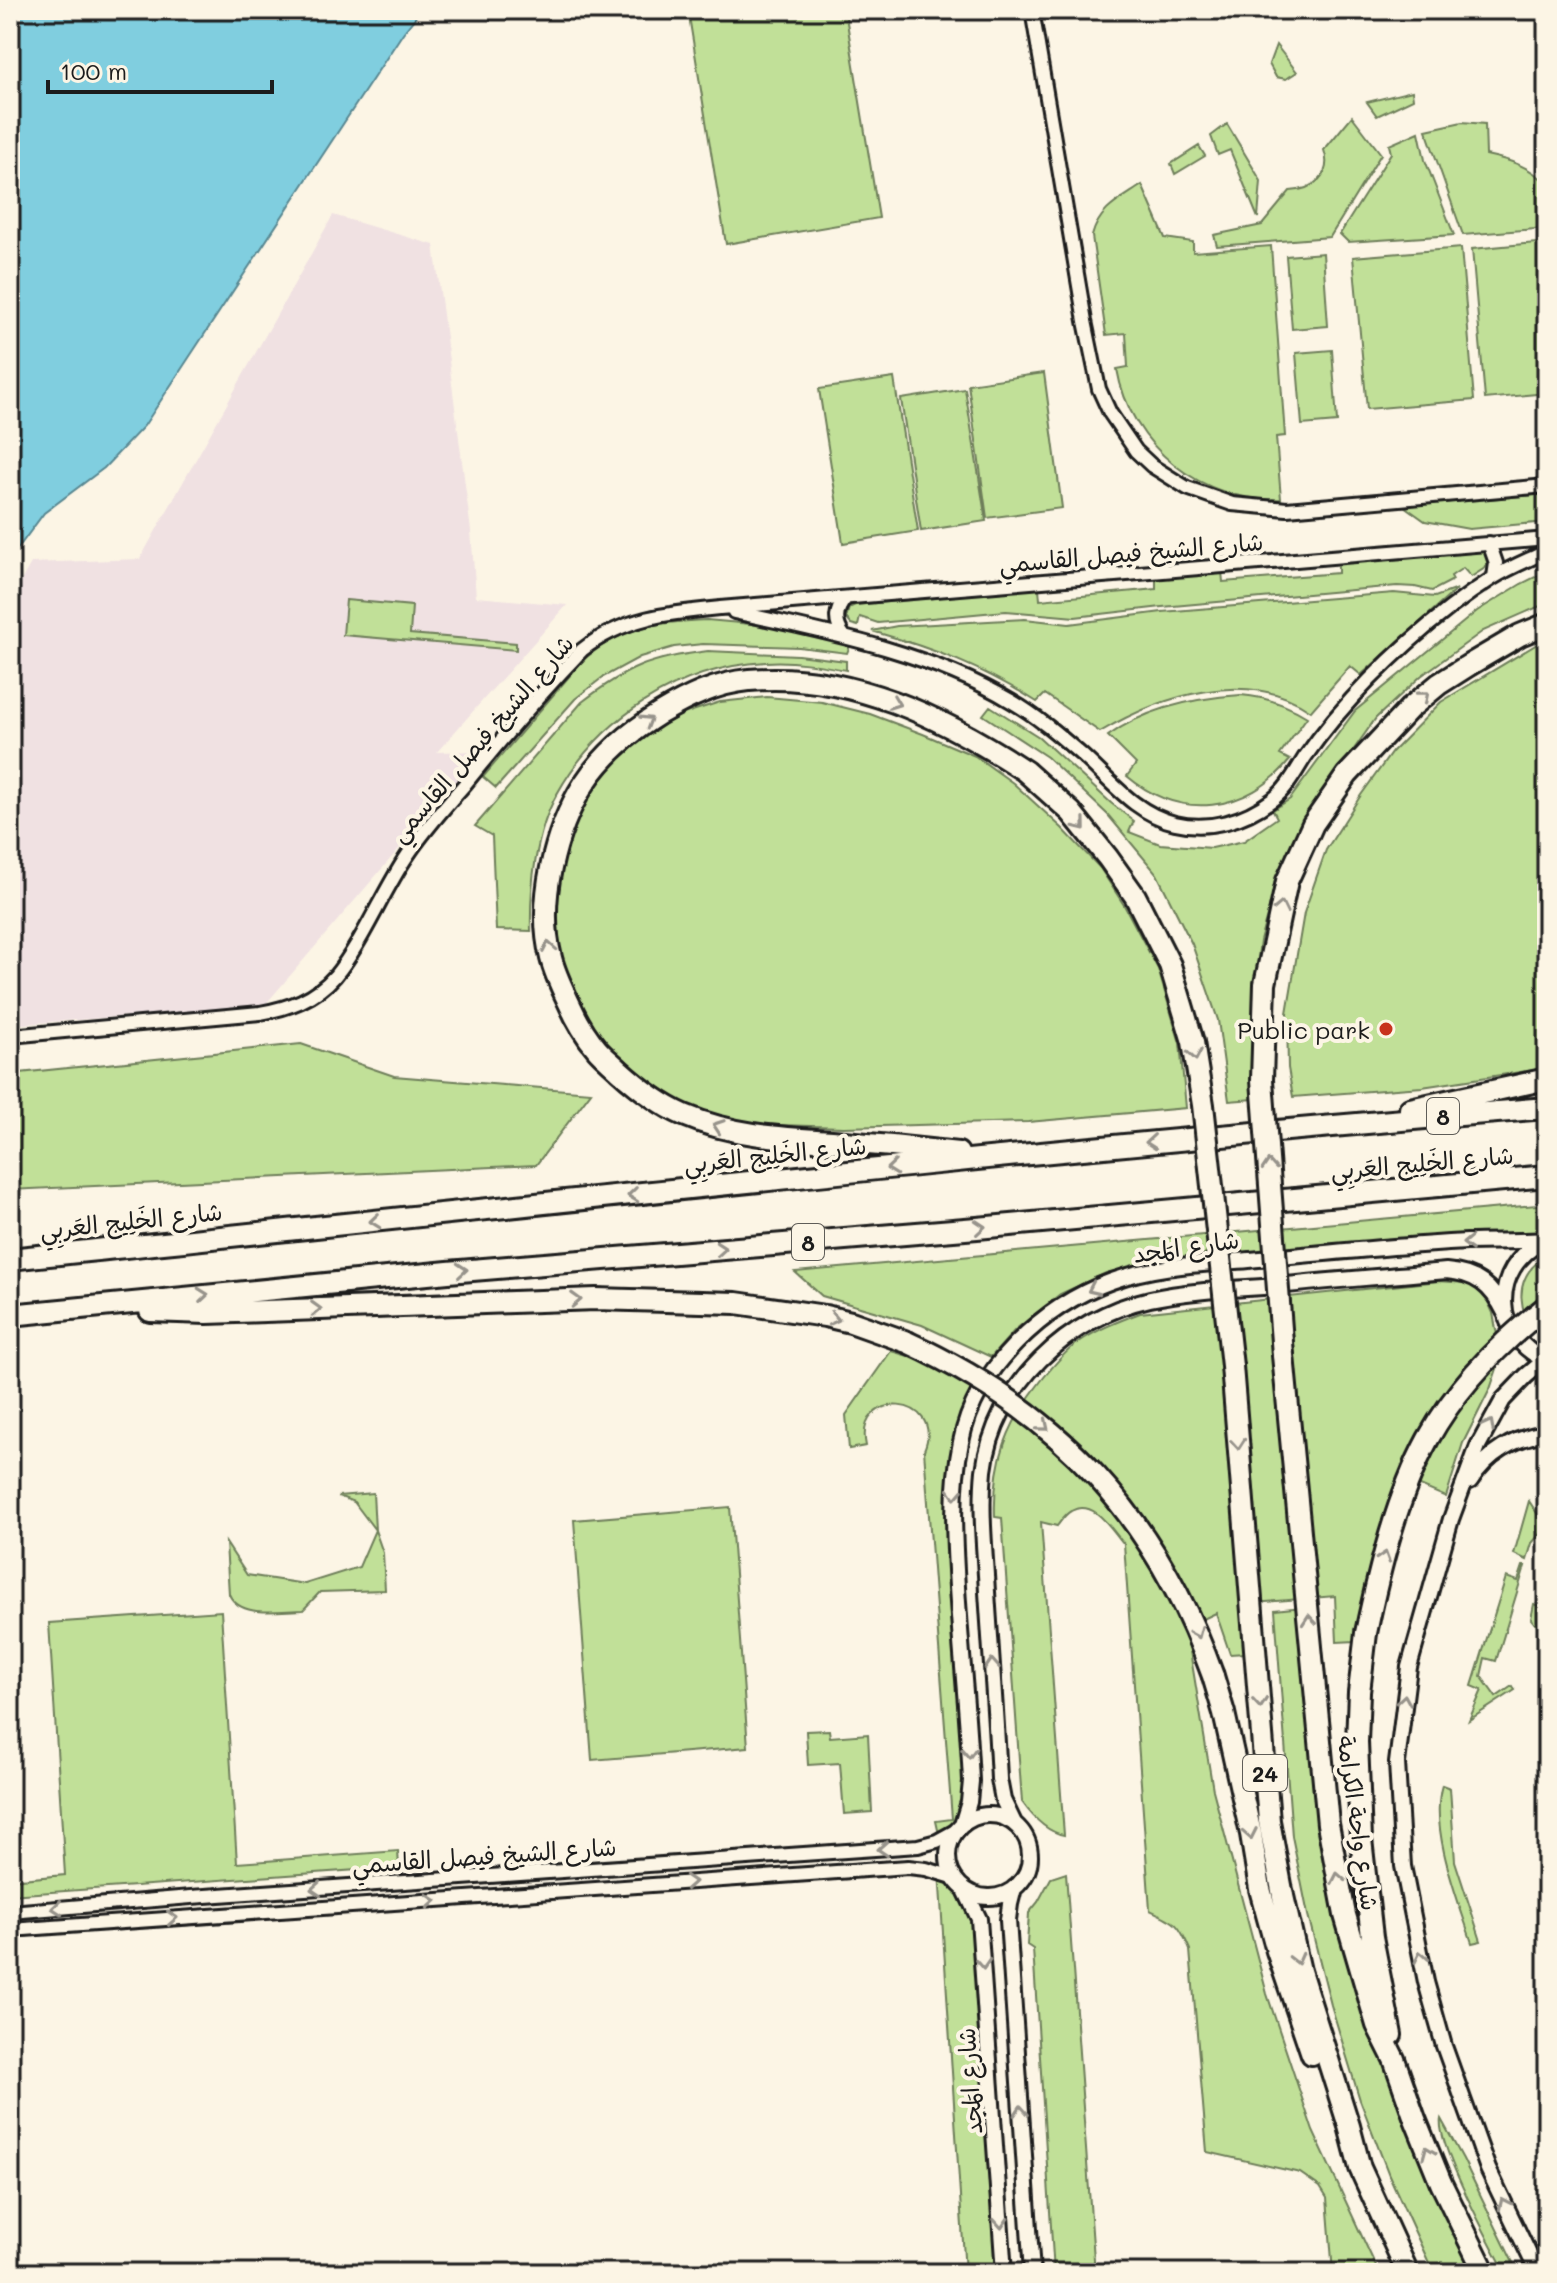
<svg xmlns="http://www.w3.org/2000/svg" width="1557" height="2283" viewBox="0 0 1557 2283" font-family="Mali,'Playpen Sans Arabic',sans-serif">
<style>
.built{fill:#f0e1e2}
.green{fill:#c1e098;stroke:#6e7e5a;stroke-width:2}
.water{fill:#80cedf;stroke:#588791;stroke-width:2}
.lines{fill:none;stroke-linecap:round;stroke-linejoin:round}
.minor-casing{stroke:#1c1c1c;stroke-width:18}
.tertiary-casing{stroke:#1c1c1c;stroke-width:20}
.trunk-casing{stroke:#1c1c1c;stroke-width:26}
.minor{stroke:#fcf5e5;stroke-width:12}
.tertiary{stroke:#fcf5e5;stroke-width:14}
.trunk{stroke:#fcf5e5;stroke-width:20}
.trunk-bridge-casing{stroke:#1c1c1c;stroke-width:26;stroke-linecap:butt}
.trunk-bridge{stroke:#fcf5e5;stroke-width:20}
.oneway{stroke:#97938b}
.poi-dot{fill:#c8321e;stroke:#fcf5e5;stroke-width:3}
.labels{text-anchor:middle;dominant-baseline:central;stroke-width:8;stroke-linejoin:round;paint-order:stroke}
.shield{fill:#fcf5e5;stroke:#5f5d58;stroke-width:2}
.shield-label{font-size:22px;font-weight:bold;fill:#1c1c1c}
.street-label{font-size:24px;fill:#1c1c1c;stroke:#fcf5e5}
.poi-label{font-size:24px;fill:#1c1c1c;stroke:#fcf5e5;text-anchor:end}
</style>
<rect width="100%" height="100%" fill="#fcf5e5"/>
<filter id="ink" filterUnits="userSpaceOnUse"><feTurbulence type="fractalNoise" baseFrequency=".0125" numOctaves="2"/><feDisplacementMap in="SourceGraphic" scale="16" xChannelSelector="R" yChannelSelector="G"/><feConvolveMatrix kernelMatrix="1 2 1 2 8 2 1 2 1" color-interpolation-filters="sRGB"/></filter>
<g filter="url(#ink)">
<!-- built -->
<path class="built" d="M333,215l101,30 37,286 5,66 91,8 -130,147 46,-1 -219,255 -254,19v-425l21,-37 109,-4z"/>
<!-- green -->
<path class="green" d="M688,10h157l34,208 -153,26z
M1276,45l21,27 -11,7 -10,-2 -7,-13z
M1412,91l1,8 -36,17 -10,-14z
M1352,116l29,38 -51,83 -113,9 -3,-11 48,-10 28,-34c23,-1 43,-16 34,-41z
M1462,122l23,2 1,31c24,5 43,11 61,29v44l-84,7 -37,-105z
M1227,124l34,57 -3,37 -28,-68 -12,5 -7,-19z
M1419,132l6,28 29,75 -106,7 -8,-8 51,-81 -2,-8z
M1199,146l6,10 -30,18 -4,-10z
M1142,185l23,53 28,4v10l78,-6 14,190 -9,1 5,62c-79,5 -151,-53 -164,-130l11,-2 -2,-34 -20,2 -14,-99c7,-27 28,-36 50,-51z
M1547,242v151l-62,6 -13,-150z
M1461,248l13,152 -107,9 -14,-152z
M1323,253l5,73 -36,3 -6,-73z
M1332,350l5,72 -35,3 -6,-72z
M1044,373l18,135 -75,10 -19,-134z
M894,378l24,153 -75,12 -24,-154z
M965,389l21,132 -65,10 -20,-132z
M1547,494v28l-78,7 -44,-8 -21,-15z
M1482,550l7,8 -4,10 -14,9 -8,-9 -12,8 2,4 -21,11 -17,-4 -18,-1 -235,21 -87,10 -69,-6 -128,12 -18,-6 -2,9 -7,-2 -5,-6 3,-10 6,-3 184,-17 1,12 116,-11v-11l66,-7 1,11 115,-9v-13z
M1547,571v32l-64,28 -62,45 -45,42 -69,98 -32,71 -15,54 -6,48v110l-25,2 -11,-81 -26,-76 -35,-70 -49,-59 -61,-58 -64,-42 7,-9 49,31 72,66 23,18 -5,11 31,12 52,4 32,-7 33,-23 -4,-8 17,-11 65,-88 122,-100 44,-27z
M1457,589l-96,86 -11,-9 -39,45c-63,-44 -151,-15 -211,21l-55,-38 -8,8c-55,-35 -102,-53 -165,-71l25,-5 128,-7 44,5 93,-12 232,-19 41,4z
M346,600l66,6 -2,28 106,9v7l-173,-15z
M707,620l76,7 68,16 -4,10 -48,-6 -96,-3 -29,3 -34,10 -37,20 -28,22 -79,89 -13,-11 101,-118c40,-33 73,-37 123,-39z
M1547,638v430l-125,19 -129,10 -5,-29 -1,-55 17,-100 22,-63 35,-55 31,-43 49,-50z
M708,651l90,4 48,6v9c-26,-5 -53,-10 -80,-8 -87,5 -167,56 -209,132 -22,39 -27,94 -26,137l-35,-1 -4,-94 -17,-10 107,-124c46,-35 68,-44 126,-51z
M1241,695c25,2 45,9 66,22l-27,38 10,5c-43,53 -110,61 -163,16l9,-12 -28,-28c38,-28 86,-38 133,-41z
M767,697l55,5 48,12 53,20 52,22 38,27 49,45 38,40 24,37 34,64 22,74 6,65 -158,14 -184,5 -104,-3 -60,-17 -82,-58 -37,-78 -8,-68 15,-77 25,-41 27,-29 26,-21 37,-21 37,-12z
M301,1044l93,32 197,16 -55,73 -526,25v-116z
M1547,1204v23l-13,5 -364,28 -64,13 -46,21 -45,36 -24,27 -69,-32 -100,-29 -27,-24z
M1547,1255v88c-31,-26 -37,-65 0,-88z
M1439,1281l27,2 18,10 9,20 8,44 -11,32 -27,54 -17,54 -47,-20 -16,42 -27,122 -19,1 -2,-46 -93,8 3,49 -15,1 -14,-41 -30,14 27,163 54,204 46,137 66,142h-46l-6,-75 -7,-11 -20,-14 -93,-21 -17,-202c-11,-27 -14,-28 -40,-40l-26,-366c-13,-15 -30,-46 -53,-33 -6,3 -10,10 -14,15l-16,-4 23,313c-18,-3 -32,-19 -42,-33l-20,-284 -7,-1c-2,-56 12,-93 46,-136 11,-14 24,-30 38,-39 19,-13 40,-21 61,-29z
M891,1351l28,8 56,25 -14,31 -13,56v40l18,277 -10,38 -12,8 -6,-4 -2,-9 16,-2 -28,-369c23,-54 -71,-63 -58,-4l-17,3 -3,-34z
M373,1493l2,37 8,23 2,37 -65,2 -17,18c-23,0 -63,9 -74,-16l-3,-51 21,32 58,9 54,-17 16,-37 -21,-28 -16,-6z
M1529,1501l17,26 -14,16 -5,17 -13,-6z
M730,1507l18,240 -156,13 -18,-240z
M1523,1566h2l-29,95 -11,-3 -4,18 15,21 16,-11 3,4 -46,30 13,-30 -10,-4 34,-109 12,4z
M1534,1604l13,5v19l-12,-4 -4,-5z
M1302,1607l61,389 30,93 28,74 55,110h-42l-4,-8 -41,-90 -29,-75 -29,-95 -23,-90 -16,-79 -17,-226z
M221,1611l16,252 161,-12 1,16 -389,28v-15l55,-5 -16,-252z
M829,1730l1,7 38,-3 4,78 -28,2 -4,-51 -32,2 -2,-34z
M1442,1785l8,3 5,73 26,80 -9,2c-14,-43 -43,-114 -30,-158z
M952,1870l10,6 8,12 28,385h-33l-26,-402z
M1066,1873l29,400h-41l-21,-324 -6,-4 2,-32 9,-11 13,-24z
M1441,2119l22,40 55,114h-12c-14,-26 -70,-130 -65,-154z"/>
<!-- water -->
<path class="water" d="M10,10h411l-18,23 -259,393 -40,42 -60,45 -34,46z"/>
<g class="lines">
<!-- minor casing -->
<g class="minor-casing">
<path id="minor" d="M1032,10l53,311 14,68 11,24 26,38 16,15 35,22 45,16 55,5 260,-23
M1489,543l7,20 -2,14
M734,612c92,20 195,40 277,89 26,15 49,35 72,55 28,25 53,58 92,67 34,8 69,-2 97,-23 15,-11 23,-27 33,-43 9,-13 19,-26 29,-38 44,-52 102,-105 159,-141 17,-11 36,-18 54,-27
M844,636c-10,-13 -9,-26 2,-38
M10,1036l250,-23c29,-5 55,-14 75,-37 28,-34 47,-83 72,-120 17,-26 38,-49 58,-72 37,-46 76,-91 117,-134 42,-33 86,-37 138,-42l827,-69
M10,1912l181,-15 727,-51 19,-5 20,-11
M10,1930l898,-63 18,2 27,8"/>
</g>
<!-- tertiary casing -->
<g class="tertiary-casing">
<path id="tertiary" d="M1543,1241c-54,28 -51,96 4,120
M1470,1481c17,-28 45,-44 77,-48
M948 1856a41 41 0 1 1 82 0a41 41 0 1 1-82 0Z
M1014,1823l-11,-23 -4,-21c-3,-62 -8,-125 -12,-187 -2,-40 -7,-81 -3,-121 10,-86 85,-154 166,-172 41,-9 85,-10 127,-13 56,-6 113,-10 169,-15 30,2 46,15 59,42
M962,1825l7,-23 2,-21c-3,-65 -10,-129 -14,-194 -3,-49 -6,-96 4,-145 14,-73 83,-137 151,-161 44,-16 92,-17 137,-21 73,-7 145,-14 218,-18 26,-1 52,0 78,-2
M1014,1888l-4,16 -2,16 24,353
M965,1890l14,29 25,354
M1538,2273l-50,-104 -44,-123 -18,-64 -23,-116 -6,-103 12,-96 42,-148 27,-73 25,-46 23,-24 19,-16"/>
</g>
<!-- trunk casing -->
<g class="trunk-casing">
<path id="trunk" d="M1410,1109l137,-30
M958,1153c-42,-5 -84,-9 -126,-12 -51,-3 -102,-6 -148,-26 -25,-11 -45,-27 -65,-45 -7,-7 -15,-13 -22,-21 -11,-13 -21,-30 -28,-46 -7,-15 -14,-29 -18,-45 -14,-55 3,-127 33,-174 19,-29 46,-52 75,-70 27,-16 57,-31 90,-34 100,-9 194,37 276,91
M10,1259c512,-53 1024,-110 1537,-151
M150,1311l57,2 389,-14 140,4 89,13 26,6 56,20
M10,1315l438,-43 529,-44 570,-52
M1283,1355l45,469 17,91 32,110 17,34 21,60 26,64 44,90
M1232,1366l37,455 14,75 17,75 49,155 11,42 48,105
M1366,1633l-7,59 -2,50 4,97 11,98 19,98
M1213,1676l11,37 27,121 9,55 17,62 35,103"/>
</g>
<!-- minor -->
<use href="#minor" class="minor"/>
<!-- tertiary -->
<use href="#tertiary" class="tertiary"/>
<!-- trunk -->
<use href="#trunk" class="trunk"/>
<!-- trunk-bridge casing -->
<g class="trunk-bridge-casing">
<path id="trunk-bridge" d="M1025,771l46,41 37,46 27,38 35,69 23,77 10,63 29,261
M907,1342c154,71 249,175 306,334
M1283,1355l-21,-275 3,-96 22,-103 26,-57 34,-49 63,-67 29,-24 30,-19 51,-30 27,-11
M1366,1633c13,-63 31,-137 62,-194 28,-51 73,-97 119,-133"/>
</g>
<!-- trunk-bridge -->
<use href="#trunk-bridge" class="trunk-bridge"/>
</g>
<!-- one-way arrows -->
<defs><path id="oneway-chevron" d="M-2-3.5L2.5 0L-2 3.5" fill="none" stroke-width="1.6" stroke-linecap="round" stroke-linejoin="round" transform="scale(2)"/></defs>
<g class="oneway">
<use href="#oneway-chevron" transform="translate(1424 696) rotate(-40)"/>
<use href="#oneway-chevron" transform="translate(895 703) rotate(21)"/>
<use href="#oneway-chevron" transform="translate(647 721) rotate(-32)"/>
<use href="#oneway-chevron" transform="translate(1081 825) rotate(51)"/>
<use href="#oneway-chevron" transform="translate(1281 907) rotate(-78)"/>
<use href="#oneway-chevron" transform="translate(549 947) rotate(-101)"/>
<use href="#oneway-chevron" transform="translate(1195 1055) rotate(80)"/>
<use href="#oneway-chevron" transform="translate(718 1126) rotate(-161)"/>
<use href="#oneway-chevron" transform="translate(1151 1142) rotate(175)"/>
<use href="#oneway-chevron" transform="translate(1269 1165) rotate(-94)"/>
<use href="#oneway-chevron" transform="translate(892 1168) rotate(174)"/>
<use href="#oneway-chevron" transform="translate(633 1195) rotate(174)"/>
<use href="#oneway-chevron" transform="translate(375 1221) rotate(174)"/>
<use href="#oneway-chevron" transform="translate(980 1227) rotate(-5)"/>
<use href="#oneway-chevron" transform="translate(1468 1243) rotate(178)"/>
<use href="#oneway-chevron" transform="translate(721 1249) rotate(-5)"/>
<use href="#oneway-chevron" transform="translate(462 1270) rotate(-5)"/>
<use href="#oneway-chevron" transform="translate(1093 1289) rotate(155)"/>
<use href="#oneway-chevron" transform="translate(203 1295) rotate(-6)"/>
<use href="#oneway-chevron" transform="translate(576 1300) rotate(-2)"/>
<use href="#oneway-chevron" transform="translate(316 1309) rotate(-2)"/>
<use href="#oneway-chevron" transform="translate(834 1319) rotate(13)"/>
<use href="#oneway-chevron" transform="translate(1489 1425) rotate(-62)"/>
<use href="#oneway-chevron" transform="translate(1044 1426) rotate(40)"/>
<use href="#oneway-chevron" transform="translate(1238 1444) rotate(85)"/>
<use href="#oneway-chevron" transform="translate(955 1494) rotate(93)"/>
<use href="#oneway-chevron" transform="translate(1384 1557) rotate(-72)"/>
<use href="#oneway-chevron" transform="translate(1309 1620) rotate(-95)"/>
<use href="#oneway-chevron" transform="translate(1197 1633) rotate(67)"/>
<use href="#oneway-chevron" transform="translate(992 1664) rotate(-94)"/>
<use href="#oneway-chevron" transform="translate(1404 1700) rotate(-81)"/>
<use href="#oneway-chevron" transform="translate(1260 1703) rotate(85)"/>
<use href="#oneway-chevron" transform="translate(969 1753) rotate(87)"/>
<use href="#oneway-chevron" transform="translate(1250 1834) rotate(79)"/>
<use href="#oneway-chevron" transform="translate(883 1849) rotate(176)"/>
<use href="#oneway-chevron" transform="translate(1338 1878) rotate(-101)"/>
<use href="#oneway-chevron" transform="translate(690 1882) rotate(-4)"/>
<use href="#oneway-chevron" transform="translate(316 1889) rotate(176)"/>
<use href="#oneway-chevron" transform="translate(431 1901) rotate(-4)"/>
<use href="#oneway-chevron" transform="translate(57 1908) rotate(175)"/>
<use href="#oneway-chevron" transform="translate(172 1918) rotate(-4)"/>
<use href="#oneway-chevron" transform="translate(1421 1957) rotate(-102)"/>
<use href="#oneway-chevron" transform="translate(1297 1959) rotate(76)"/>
<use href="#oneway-chevron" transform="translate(983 1964) rotate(86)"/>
<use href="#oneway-chevron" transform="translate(1021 2111) rotate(-94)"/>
<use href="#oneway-chevron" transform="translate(1428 2152) rotate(-112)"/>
<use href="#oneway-chevron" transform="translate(1504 2203) rotate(-115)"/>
<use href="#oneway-chevron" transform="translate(1001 2223) rotate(86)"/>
</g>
</g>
<!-- markers -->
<circle class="poi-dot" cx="1386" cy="1029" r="8"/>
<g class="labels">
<!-- shield labels -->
<g class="shield">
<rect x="1427" y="1098" width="32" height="36" rx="6"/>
<rect x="792" y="1224" width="32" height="36" rx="6"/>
<rect x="1243" y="1755" width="44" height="36" rx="6"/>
</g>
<g class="shield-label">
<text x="1443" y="1116">8</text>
<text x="808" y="1242">8</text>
<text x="1265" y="1773">24</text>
</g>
<!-- street labels -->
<g class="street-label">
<text transform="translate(1131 552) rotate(-5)">شارع الشيخ فيصل القاسمي</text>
<text transform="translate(481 738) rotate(-49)">شارع الشيخ فيصل القاسمي</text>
<text transform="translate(775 1154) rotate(-6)">شارع الخَلِيج العَربِي</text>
<text transform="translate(1422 1162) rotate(-5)">شارع الخَلِيج العَربِي</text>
<text transform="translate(131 1220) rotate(-6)">شارع الخَلِيج العَربِي</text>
<text transform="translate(1186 1246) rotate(-8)">شارع المَجد</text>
<text transform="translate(1359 1823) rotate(82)">شارع واحة الكرامة</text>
<text transform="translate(484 1855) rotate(-4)">شارع الشيخ فيصل القاسمي</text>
<text transform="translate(969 2081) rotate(-94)">شارع المَجد</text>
</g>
<!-- poi labels -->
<g class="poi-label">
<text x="1370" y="1029">Public park</text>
</g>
</g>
<!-- margin -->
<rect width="1557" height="2283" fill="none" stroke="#fcf5e5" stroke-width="40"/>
<rect x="20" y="20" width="1517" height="2243" fill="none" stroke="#1c1c1c" stroke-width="3" filter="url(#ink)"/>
<!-- scale -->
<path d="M48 80v12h224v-12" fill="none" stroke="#1c1c1c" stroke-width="4"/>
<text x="60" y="80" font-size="24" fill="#1c1c1c" stroke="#fcf5e5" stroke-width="6" paint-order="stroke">100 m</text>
</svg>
